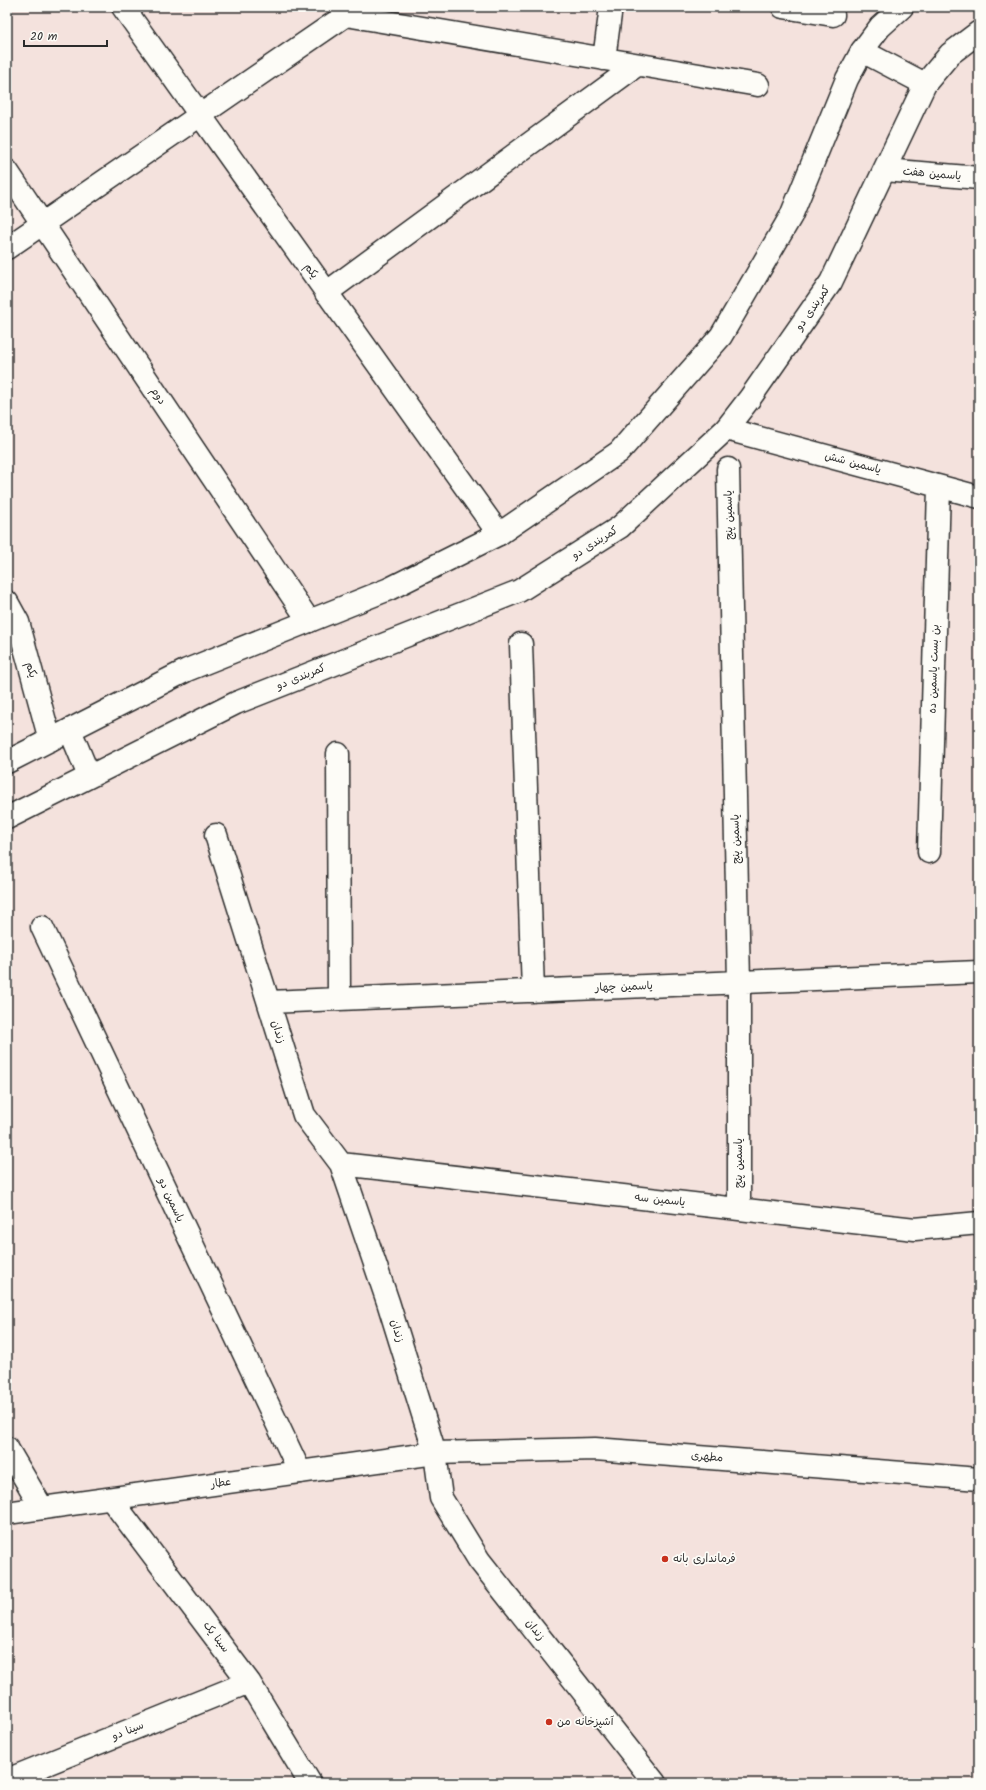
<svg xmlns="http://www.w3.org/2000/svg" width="986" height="1790" viewBox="0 0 986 1790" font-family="Kalam,'Playpen Sans Arabic',sans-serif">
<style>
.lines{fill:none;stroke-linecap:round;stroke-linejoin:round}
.street-casing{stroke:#2b2b2b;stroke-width:25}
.secondary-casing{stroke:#2b2b2b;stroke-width:25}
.street{stroke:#fdfcf7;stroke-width:22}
.secondary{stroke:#fdfcf7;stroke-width:22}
.poi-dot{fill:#c8321e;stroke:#fdfcf7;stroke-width:1.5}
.labels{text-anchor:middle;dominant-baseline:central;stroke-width:3.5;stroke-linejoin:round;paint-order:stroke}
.street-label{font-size:11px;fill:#2b2b2b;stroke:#fdfcf7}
.poi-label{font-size:11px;fill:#2b2b2b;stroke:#fdfcf7;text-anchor:start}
</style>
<rect width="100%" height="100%" fill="#f4e2dd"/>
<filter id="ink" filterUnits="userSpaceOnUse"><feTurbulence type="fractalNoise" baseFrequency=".025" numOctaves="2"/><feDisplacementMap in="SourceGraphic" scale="8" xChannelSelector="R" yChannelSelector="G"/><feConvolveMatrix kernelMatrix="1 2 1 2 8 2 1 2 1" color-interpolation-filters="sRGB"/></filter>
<g filter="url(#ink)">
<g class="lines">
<!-- street casing -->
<g class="street-casing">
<path id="street" d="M123,7l376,527
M783,7l50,8
M862,51l63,33
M604,59l7,-52
M885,170l94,8
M7,171l302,450
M7,248l339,-233 412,70
M326,293l311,-228
M726,429l253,68
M728,469l11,513v227
M7,602l11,20 32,118
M521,644l12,347
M70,730l19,46
M338,754l1,245
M216,835l88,280 37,49 47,138 47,151 6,45 38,62 176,223
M929,852l10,-365
M42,927l258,545
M269,1002l710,-30
M341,1164l574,65 64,-6
M7,1448l35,60
M111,1499l138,183 61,101
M7,1780l242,-98"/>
</g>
<!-- secondary casing -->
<g class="secondary-casing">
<path id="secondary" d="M7,762l180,-92 202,-81 110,-55 120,-82 102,-116 70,-120 56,-137 15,-28 18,-24 22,-20
M7,818l229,-115 283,-112 101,-64 106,-98 24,-31 81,-116 94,-198 25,-30 29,-22
M7,1513l428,-60 160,-4 384,30"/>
</g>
<!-- street -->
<use href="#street" class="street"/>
<!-- secondary -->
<use href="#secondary" class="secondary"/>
</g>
</g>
<!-- markers -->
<g class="poi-dot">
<circle cx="665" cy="1559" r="4"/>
<circle cx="549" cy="1722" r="4"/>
</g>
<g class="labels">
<!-- street labels -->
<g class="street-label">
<text transform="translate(932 174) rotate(5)">یاسمین هفت</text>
<text transform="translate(311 271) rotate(54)">یکم</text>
<text transform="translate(813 308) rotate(-55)">کمربندی دو</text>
<text transform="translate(158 396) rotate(56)">دوم</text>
<text transform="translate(853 463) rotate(15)">یاسمین شش</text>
<text transform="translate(729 515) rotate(-91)">یاسمین پنج</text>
<text transform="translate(595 543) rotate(-32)">کمربندی دو</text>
<text transform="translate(934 669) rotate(-88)">بن بست یاسمین ده</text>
<text transform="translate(31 670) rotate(75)">یکم</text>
<text transform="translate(301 677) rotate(-22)">کمربندی دو</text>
<text transform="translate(736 839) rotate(-91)">یاسمین پنج</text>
<text transform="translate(624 987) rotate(-2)">یاسمین چهار</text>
<text transform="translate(278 1032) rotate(72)">زندان</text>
<text transform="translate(739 1163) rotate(-90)">یاسمین پنج</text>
<text transform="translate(171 1200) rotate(65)">یاسمین دو</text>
<text transform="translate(660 1200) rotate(6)">یاسمین سه</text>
<text transform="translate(397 1331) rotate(73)">زندان</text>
<text transform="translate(707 1457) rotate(5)">مطهری</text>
<text transform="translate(221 1483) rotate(-8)">عطار</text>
<text transform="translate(535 1630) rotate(52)">زندان</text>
<text transform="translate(216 1637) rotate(53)">سینا یک</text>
<text transform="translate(128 1731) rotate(-22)">سینا دو</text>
</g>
<!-- poi labels -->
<g class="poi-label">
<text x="673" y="1559">فرمانداری بانه</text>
<text x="557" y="1722">آشپزخانه من</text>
</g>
</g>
<!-- margin -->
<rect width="986" height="1790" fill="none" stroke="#fdfcf7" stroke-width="24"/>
<rect x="12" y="12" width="962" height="1766" fill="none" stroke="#2b2b2b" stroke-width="1.5" filter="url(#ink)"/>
<!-- scale -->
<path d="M24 40v6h83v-6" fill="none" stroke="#2b2b2b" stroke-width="2"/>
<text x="30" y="40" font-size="12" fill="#2b2b2b" stroke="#fdfcf7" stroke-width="3" paint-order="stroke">20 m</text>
</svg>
